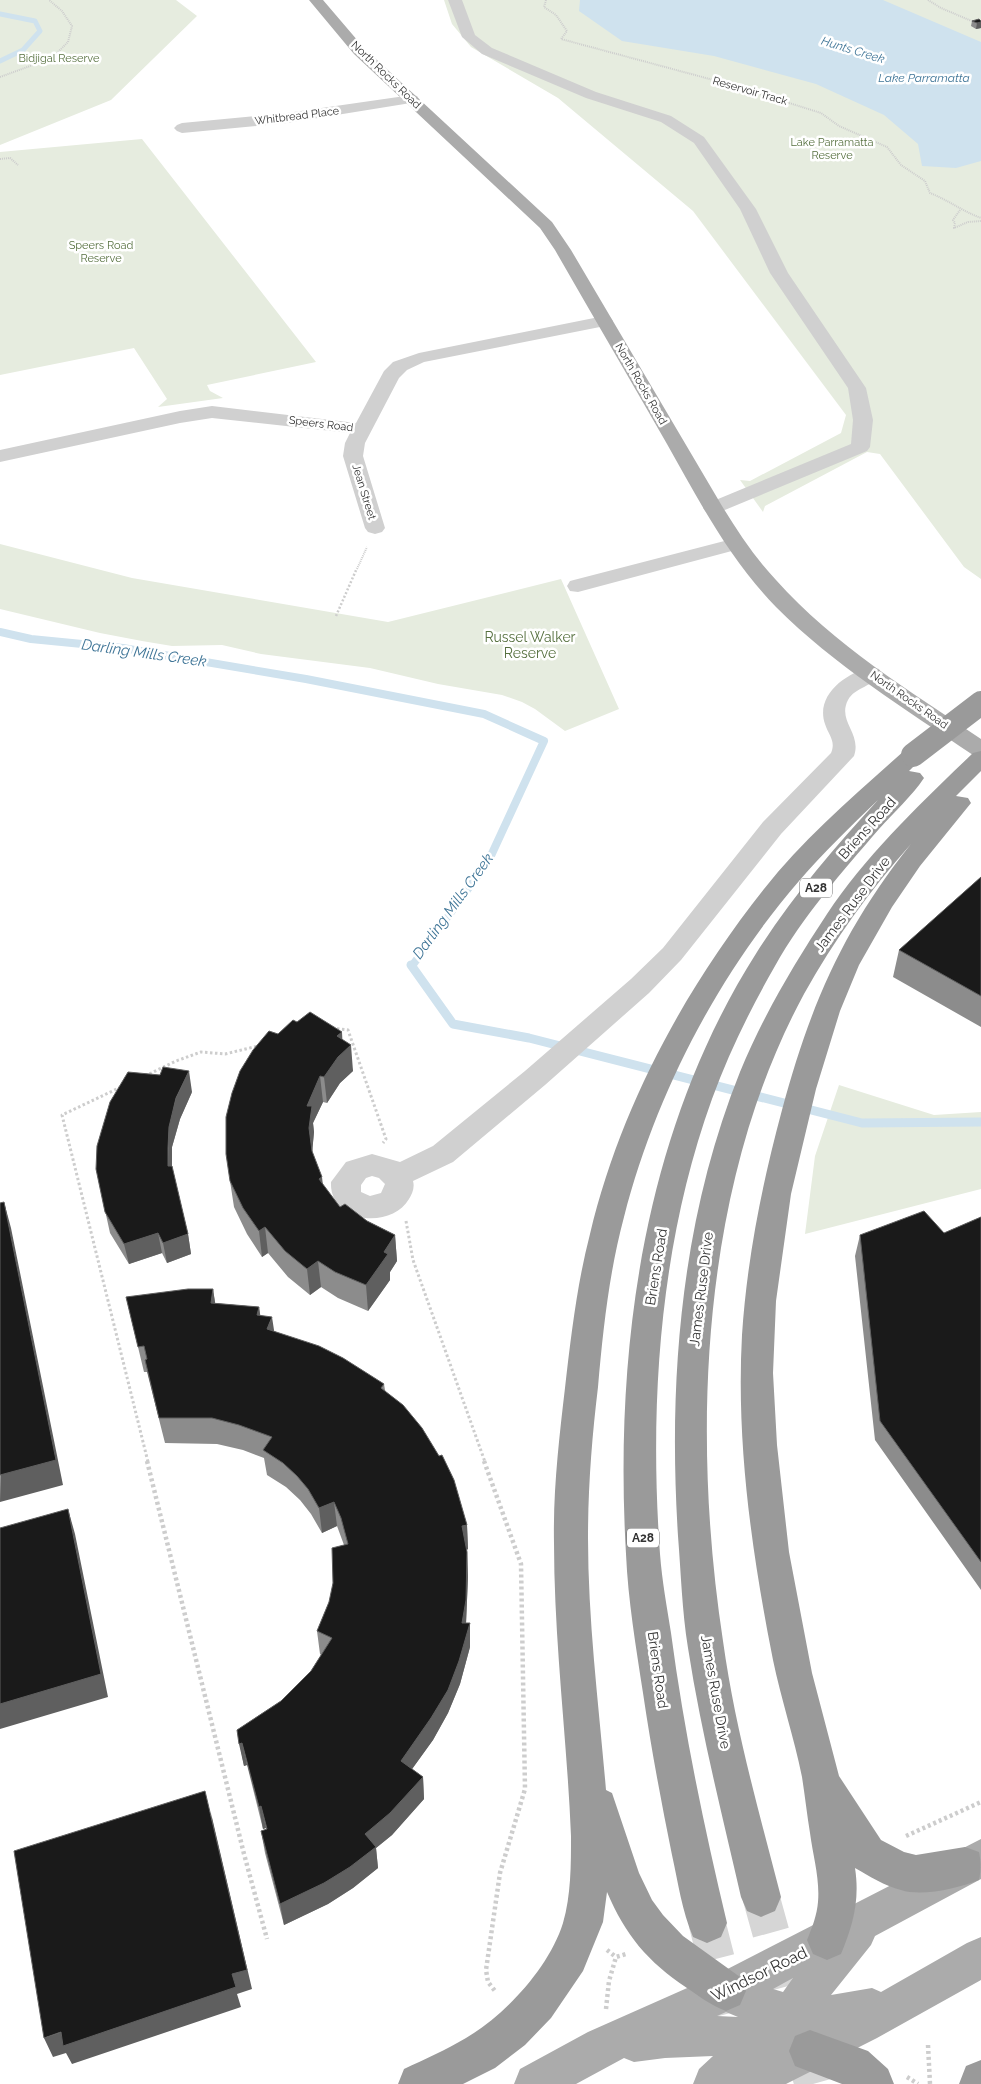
<svg xmlns="http://www.w3.org/2000/svg" width="981" height="2084" viewBox="0 0 981 2084" font-family="Raleway,sans-serif">
<style>
.green{fill:#e6ecdf}
.water{fill:#cfe2ee}
.lines{fill:none;stroke-linecap:round;stroke-linejoin:round}
.stream-far2{stroke:#cfe2ee;stroke-width:5}
.stream-far1{stroke:#cfe2ee;stroke-width:8}
.stream{stroke:#cfe2ee;stroke-width:9}
.highway-tunnel{stroke:#d6d6d6;stroke-width:37;stroke-dasharray:37 19;stroke-linecap:butt}
.path-far3{stroke:#cdcdcd;stroke-width:2;stroke-dasharray:1 1;stroke-linecap:butt}
.path-far2{stroke:#cdcdcd;stroke-width:2.5;stroke-dasharray:2 2;stroke-linecap:butt}
.path-far1{stroke:#cdcdcd;stroke-width:3;stroke-dasharray:2.5 2.5;stroke-linecap:butt}
.path{stroke:#cdcdcd;stroke-width:4.5;stroke-dasharray:3 3;stroke-linecap:butt}
.minor{fill:#d0d0d0;fill-rule:evenodd}
.major{fill:#ababab;fill-rule:evenodd}
.highway{fill:#9a9a9a;fill-rule:evenodd}
.highway-bridge{stroke:#9a9a9a;stroke-width:24}
.wall{fill:#8c8c8c}
.shaded-wall{fill:#5f5f5f}
.building{fill:#1a1a1a;stroke:#5f5f5f}
.labels{text-anchor:middle;dominant-baseline:central;stroke-width:5;stroke-linejoin:round;paint-order:stroke}
.far-park-label{font-size:11px;fill:#56703f;stroke:#fff}
.far-street-label{font-size:11px;fill:#333;stroke:#fff}
.far-water-label{font-size:12px;font-style:italic;fill:#3f7597;stroke:#fff}
.shield{fill:#fff;stroke:#707070;stroke-width:1}
.shield-label{font-size:12px;font-weight:bold;fill:#333}
.park-label{font-size:14px;fill:#56703f;stroke:#fff}
.street-label{font-size:14px;fill:#333;stroke:#fff}
.water-label{font-size:15px;font-style:italic;fill:#3f7597;stroke:#fff}
.near-street-label{font-size:16px;fill:#333;stroke:#fff}
</style>
<rect width="100%" height="100%" fill="#fff"/>
<!-- green -->
<path class="green" d="M0,0h176l21,16 -86,84 -111,45z
M444,0h537v579l-17,-12 -84,-113 -13,-2 -102,54 -2,6 -23,-32 10,1 91,-48 5,-18 -153,-204 -135,-113 -87,-51 -19,-23z
M142,139l174,223 -109,23 3,6 13,7 -65,9 9,-8 -33,-51 -134,27v-223z
M0,544l132,34 256,44 173,-43 58,130 -54,22 -30,-22 -13,-7 -20,-7 -64,-11 -68,-16 -109,-14 -39,-9 -50,1 -30,-5 -42,-8 -100,-24z
M839,1085l95,30 47,-3v77l-176,45 10,-78z"/>
<!-- water -->
<path class="water" d="M580,0h303l98,42v119l-25,7 -34,-2 -4,-22 -34,-29 -68,-31 -102,-28 -92,-15 -43,-30z"/>
<g class="lines">
<!-- stream-far2 -->
<path class="stream-far2" d="M0,14l35,7 5,10 -17,19 -23,11"/>
<!-- stream-far1 -->
<path class="stream-far1" d="M0,632l31,7 92,9 183,31 178,35 60,27 -55,119 -77,106"/>
<!-- stream -->
<path class="stream" d="M411,965l42,59 76,14 333,85 119,-1"/>
<!-- highway-tunnel -->
<path class="highway-tunnel" d="M761,1897l52,187
M707,1923l41,161"/>
<!-- path-far3 -->
<path class="path-far3" d="M546,0l-2,7 12,8 11,16 -6,8 171,46 89,28 18,13 48,21 14,18 24,16 5,12c18,7 32,18 51,25
M928,0l13,8 40,17
M0,77l52,-19 16,-16 4,-16 -10,-15 -13,-11
M0,159l10,-1 8,7
M960,210l-7,10 2,3 -1,5 14,-6 13,-1
M357,569l10,-22"/>
<!-- path-far2 -->
<path class="path-far2" d="M336,616l21,-48"/>
<!-- path-far1 -->
<path class="path-far1" d="M332,1028l16,2 38,109 -3,4
M145,1076l31,-15 25,-9 24,2 33,-8
M121,1087l-59,28 86,347
M406,1221l7,39 72,202"/>
<!-- path -->
<path class="path" d="M147,1461l97,393 23,85
M484,1461l37,103 4,225 -25,84 -14,97 2,12 7,9
M906,1836l75,-34
M607,1950l9,7
M606,2009l3,-28 7,-24 10,-3
M928,2045l2,39
M907,2077l11,7"/>
<!-- minor -->
<path class="minor" d="M448,0h14l13,35 17,13 104,44 75,24 33,21 52,72 32,64 78,115 7,32 -3,27 -3,4 -147,61 -7,2 -7,-2 -3,-4 3,-4 145,-60 2,-24 -5,-32 -78,-115 -30,-64 -46,-66 -33,-21 -75,-24 -104,-44 -20,-17z
M412,95l5,1 2,3 -2,3 -130,21 -105,10 -5,-2 -3,-3 3,-3 5,-2 105,-10z
M604,316l6,1 3,4 -3,4 -186,37 -17,8 -8,8 -34,65 -2,13 22,72 -3,4 -7,2 -7,-2 -3,-4 -22,-72 2,-13 5,-10 -138,-15 -32,5 -180,39v-12l180,-39 32,-5 144,17 28,-52 9,-9 26,-9z
M736,538l7,2 3,4 -3,4 -165,44 -8,-1 -3,-5 3,-5z
M871,667l8,2 3,5c-8,12 -27,13 -34,26 -11,21 14,33 6,56l-73,78 -100,126 -32,33 -104,92 -92,77 -40,19c2,7 -1,13 -4,18 -18,31 -80,24 -78,-17l15,-20 26,-8 28,8 33,-16 92,-75 106,-92 32,-31 100,-126 68,-69c5,-12 -2,-17 -6,-29 -10,-29 21,-51 46,-57zM372,1176l7,2 6,6 -4,9 -11,3 -9,-4v-7l5,-7z"/>
<!-- major -->
<path class="major" d="M309,0h14l41,48 188,174 19,28 151,256c16,26 33,52 54,74 58,65 134,111 205,159v18l-8,-2c-68,-46 -139,-90 -197,-148 -46,-47 -77,-106 -109,-163 -37,-65 -75,-129 -112,-194l-15,-22 -186,-174z
M981,1839v40l-106,57 -4,9 -40,50 41,-7 9,4 86,-49 14,-6v43l-104,58 -91,46h-93l6,-15 14,-13 -48,2 -31,4 -10,-4 -48,26h-62l6,-15 68,-37 124,-55zM793,1978l-10,14 -10,-3zM726,2012l12,5 -21,-1z"/>
<!-- highway -->
<path class="highway" d="M913,748l8,2 4,5 -16,16 11,2 4,5c-12,18 -30,34 -45,51 -37,43 -76,87 -104,137 -24,42 -46,86 -63,133 -52,144 -63,303 -52,455 2,27 7,53 11,79 13,98 33,194 56,290l-6,14 -14,6 -14,-6c-11,-26 -15,-55 -21,-82 -11,-54 -21,-108 -29,-162 -7,-46 -15,-93 -17,-139 -12,-207 18,-425 131,-602 35,-55 77,-104 121,-152 -27,26 -54,52 -79,81 -82,95 -144,215 -175,336 -15,56 -21,113 -26,170 -6,50 -10,100 -10,151 0,84 11,169 18,252l6,3 27,80 13,27 11,15 20,21 57,41 6,14 -6,14 -14,6c-15,-6 -26,-14 -39,-23 -40,-27 -61,-52 -80,-96l-4,30 -20,49 -32,47 -26,27 -30,23 -32,16h-65l6,-15c21,-10 42,-19 62,-31 39,-23 83,-70 97,-115 8,-28 8,-58 8,-87 -4,-98 -17,-195 -17,-293 -1,-52 5,-104 11,-155 6,-52 12,-104 25,-154 30,-126 94,-244 174,-345 41,-52 92,-95 141,-139z
M981,751v20l-25,25 12,2 3,5 -51,63 -28,41 -33,58 -19,46 -24,78 -25,105 -15,107 -3,72 4,72 12,107 23,121 27,103 42,64 23,12 12,3 49,-8 14,5c2,9 2,19 0,28 -20,8 -57,17 -78,10 -16,-4 -32,-14 -46,-22 5,32 -2,57 -14,86l-14,6 -14,-6 -6,-14c5,-12 10,-25 11,-38 2,-23 -5,-46 -8,-69 -3,-18 -5,-37 -8,-56 -8,-40 -21,-78 -29,-117 -21,-106 -37,-217 -31,-325 5,-76 20,-151 40,-225 28,-104 61,-181 129,-266 -41,46 -77,96 -107,150 -103,190 -113,437 -81,647 12,87 36,171 58,256l-6,14 -14,6 -14,-6 -6,-14c-19,-83 -40,-165 -53,-249 -6,-37 -7,-75 -10,-112 -10,-157 3,-317 62,-464 23,-56 54,-108 87,-158 40,-60 94,-111 146,-161z
M810,2030l58,21 20,18 6,15h-52l-47,-18 -6,-15 6,-15z
M981,2060v24h-22l7,-18z"/>
<!-- highway-bridge -->
<path class="highway-bridge" d="M913,755l68,-52"/>
</g>
<!-- wall -->
<path class="wall" d="M972,21h9v7l-5,1 -5,-3z
M981,877v150l-88,-50 6,-27z
M297,1022l45,10v7l11,32 -13,12 -13,20 -4,-1 -10,21 1,9 -2,20 11,33 17,22 55,28 2,26 -7,11v8l-22,31 -30,-13 -17,-11 -11,8 -22,-18 -20,-24 -6,4 -15,-23 -13,-27 -4,-26 48,-147z
M192,1092l-12,27 -8,28v19l16,68 3,20 -24,9 -5,-10 -33,11 -19,-31 -14,-64z
M981,1217v373l-106,-150 -20,-184 5,-21 84,-2z
M213,1289l2,14 44,4 1,8 14,16 110,53 1,6 82,135 1,24 -1,1 1,27 -2,46h4v24l-10,37 -12,29 -15,27 -21,29 11,8 1,22 -32,36 -16,13 2,20 -25,20 -25,16 -44,21 -19,-72 -4,-22 5,-1v-2l-3,1 -16,-64 -3,1 -7,-36 44,-29 30,-30 10,-16 -1,-1 -3,-23 12,-29 15,-57 -7,-19 -15,7 -11,-19 -11,-14 -14,-13 -19,-12 -3,-17 -21,-8 -26,-6 -52,-1 -18,-71h-3l-18,-75z"/>
<!-- shaded-wall -->
<path class="shaded-wall" d="M981,22v6l-5,1 1,-6z
M342,1032l1,20 8,-7 2,26 -13,12 -13,20 -3,-26 13,-41z
M189,1071l3,21 -12,27 -8,28v22l-4,-3 1,-39 7,-29z
M320,1076l3,26 -10,21 1,9 -2,22 -5,-48z
M322,1177l3,26 -6,-24z
M4,1202l7,26 52,257 -63,17z
M265,1227l3,26 -6,4 -3,-26z
M158,1233l4,20 -33,11 -5,-20z
M188,1234l3,20 -24,9 -4,-20z
M395,1235l2,26 -7,11v8l-22,31 -2,-26 18,-33z
M318,1261l3,26 -11,8 -3,-26z
M213,1289l4,26 -6,-12z
M259,1307l4,26 -6,-18z
M272,1317l4,26 -9,-14z
M334,1502l3,24 -15,7 -3,-25z
M68,1509l7,25 33,163 -108,32v-25z
M467,1525l1,24 -5,2 -1,-25z
M467,1552l1,25 -2,47 -4,-1z
M470,1623v24l-10,37 -12,29 -15,27 -31,43 -1,-22z
M242,1743l5,22 -3,1 -5,-22z
M423,1777l1,22 -32,36 -16,13 2,20 -25,20 -25,16 -44,21 -4,-21 85,-70z
M261,1806l5,22 -3,1 -4,-22z
M211,1813l41,176 -15,5 4,13 -169,57 -6,-11 -13,4 -9,-19 188,-64z"/>
<!-- building -->
<path class="building" d="M979,19l2,2v1l-4,1 -5,-2z
M981,877v119l-82,-46z
M310,1012l32,20 -5,4 14,9 -13,12 -14,20 -4,-1 -13,30h5l-3,22 3,23 10,26 -3,2 21,28 5,-3 22,17 28,14 -11,17 4,2 -22,31 -31,-13 -17,-11 -11,8 -22,-18 -20,-24 -6,4 -16,-23 -13,-27 -4,-27v-37l6,-24 8,-22 13,-21 16,-19 9,3 15,-14 4,2z
M163,1067l26,4 -13,27 -7,29 -1,21v18h4l16,68 -25,9 -5,-10 -34,11 -19,-32 -9,-43 1,-23 13,-44 18,-30 32,3z
M4,1202l52,258 -56,15v-272z
M924,1211l20,22 37,-16v345l-101,-141 -20,-186z
M188,1289h25l-2,14 48,4 -2,8 15,2 -5,12 52,17 24,12 41,26 -3,4 22,17 19,23 17,28 3,-1 12,25 13,45 -5,1 5,26 -1,48 -4,23h8l-11,38 -11,29 -17,28 -30,43 22,16 -33,36 -25,21 11,13 -26,20 -26,16 -44,21 -19,-73 6,-2 -6,-23 -2,1 -17,-64 -3,1 -2,-14 44,-29 30,-30 21,-33 -15,-7 12,-29 4,-19 -1,-35 16,-4 -7,-26 -7,-16 -15,6 -11,-19 -11,-13 -14,-13 -20,-13 9,-13 -33,-12 -27,-7h-53l-14,-58 2,-1 -3,-13 -6,1 -12,-50z
M68,1509l33,165 -101,30v-176z
M205,1791l42,179 -15,4 4,13 -173,59 -2,-14 -17,6 -30,-187z"/>
<g class="labels">
<!-- far-park labels -->
<g class="far-park-label">
<text x="59" y="58">Bidjigal Reserve</text>
<text x="832" y="142">Lake Parramatta<tspan x="832" dy="13">Reserve</tspan></text>
<text x="101" y="245">Speers Road<tspan x="101" dy="13">Reserve</tspan></text>
</g>
<!-- far-street labels -->
<g class="far-street-label">
<text transform="translate(386 75) rotate(44)">North Rocks Road</text>
<text transform="translate(750 91) rotate(16)">Reservoir Track</text>
<text transform="translate(297 116) rotate(-7)">Whitbread Place</text>
<text transform="translate(641 384) rotate(60)">North Rocks Road</text>
<text transform="translate(321 424) rotate(7)">Speers Road</text>
<text transform="translate(364 492) rotate(73)">Jean Street</text>
<text transform="translate(909 700) rotate(35)">North Rocks Road</text>
</g>
<!-- far-water labels -->
<g class="far-water-label">
<text transform="translate(853 50) rotate(17)">Hunts Creek</text>
<text x="924" y="78">Lake Parramatta</text>
</g>
<!-- shield labels -->
<g class="shield">
<rect x="800" y="878.5" width="32" height="19" rx="4"/>
<rect x="627" y="1528.5" width="32" height="19" rx="4"/>
</g>
<g class="shield-label">
<text x="816" y="888">A28</text>
<text x="643" y="1538">A28</text>
</g>
<!-- park labels -->
<g class="park-label">
<text x="530" y="637">Russel Walker<tspan x="530" dy="16">Reserve</tspan></text>
</g>
<!-- street labels -->
<g class="street-label">
<text transform="translate(867 828) rotate(-48)">Briens Road</text>
<text transform="translate(852 904) rotate(-53)">James Ruse Drive</text>
<text transform="translate(656 1267) rotate(-81)">Briens Road</text>
<text transform="translate(701 1289) rotate(-83)">James Ruse Drive</text>
<text transform="translate(658 1670) rotate(82)">Briens Road</text>
<text transform="translate(716 1692) rotate(80)">James Ruse Drive</text>
</g>
<!-- water labels -->
<g class="water-label">
<text transform="translate(144 653) rotate(8)">Darling Mills Creek</text>
<text transform="translate(453 906) rotate(-54)">Darling Mills Creek</text>
</g>
<!-- near-street labels -->
<g class="near-street-label">
<text transform="translate(759 1974) rotate(-26)">Windsor Road</text>
</g>
</g>
</svg>
